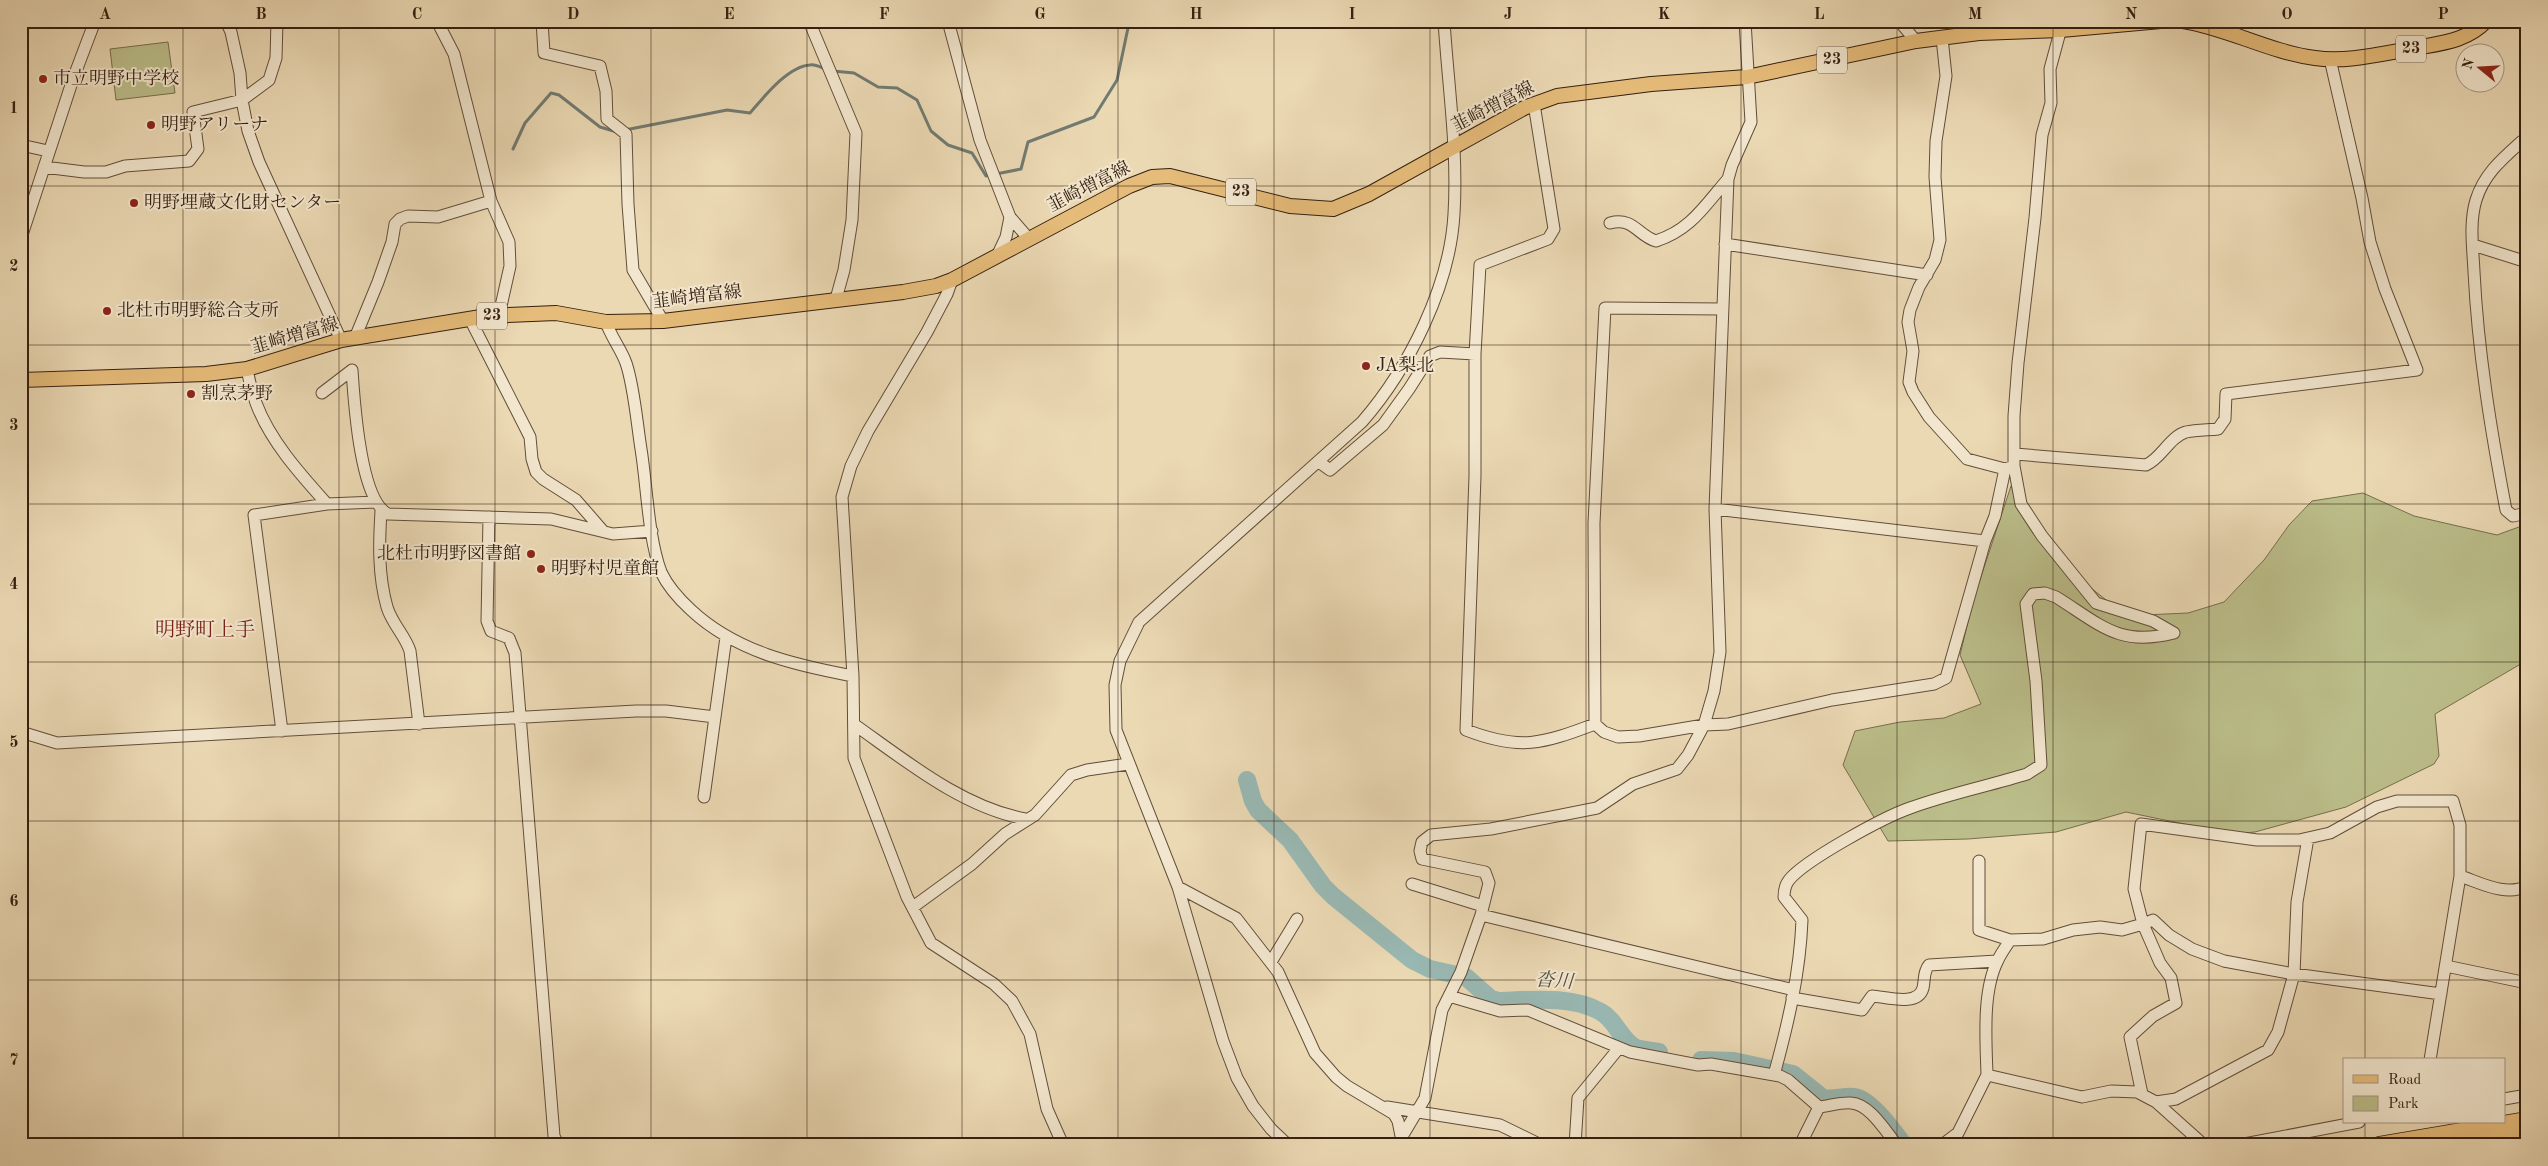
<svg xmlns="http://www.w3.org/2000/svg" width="2548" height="1166" viewBox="0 0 2548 1166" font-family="'Old Standard TT','Noto Serif JP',serif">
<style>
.green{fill:#bbbe8a;stroke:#786e4d}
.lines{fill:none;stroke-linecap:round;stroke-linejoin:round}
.stream{stroke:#717b72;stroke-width:3}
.river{stroke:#99b9b4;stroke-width:18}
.minor-casing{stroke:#624e39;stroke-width:13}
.major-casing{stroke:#351f10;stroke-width:16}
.highway-casing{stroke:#351f10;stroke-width:18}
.minor{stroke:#f2e6ce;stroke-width:11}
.major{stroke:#e6bc7a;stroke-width:14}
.highway{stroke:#e6bc7a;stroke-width:16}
.grid{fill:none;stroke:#351f10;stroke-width:1;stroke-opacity:0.55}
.poi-dot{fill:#8f2418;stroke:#f2e6ce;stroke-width:2}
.labels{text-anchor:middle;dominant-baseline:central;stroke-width:4;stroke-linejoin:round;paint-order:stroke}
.shield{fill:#f2e6ce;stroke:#6e5b49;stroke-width:1}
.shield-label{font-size:16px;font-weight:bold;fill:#351f10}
.poi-label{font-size:18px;fill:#351f10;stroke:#f2e6ce;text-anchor:start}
.street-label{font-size:18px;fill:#351f10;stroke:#f2e6ce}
.water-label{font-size:19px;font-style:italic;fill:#534d41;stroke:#f2e6ce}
.quarter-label{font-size:20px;fill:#7a1f14;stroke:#f2e6ce}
.neatline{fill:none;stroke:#351f10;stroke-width:2}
.grid-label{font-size:16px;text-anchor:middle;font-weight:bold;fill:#351f10}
</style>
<rect width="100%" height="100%" fill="#ebd9b4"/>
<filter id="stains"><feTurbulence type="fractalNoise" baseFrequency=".004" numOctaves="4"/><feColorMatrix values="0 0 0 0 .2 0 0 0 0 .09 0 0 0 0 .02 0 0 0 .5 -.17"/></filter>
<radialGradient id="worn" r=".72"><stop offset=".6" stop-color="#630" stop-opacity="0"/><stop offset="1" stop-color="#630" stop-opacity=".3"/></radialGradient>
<!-- green -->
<path class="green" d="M168,42l7,51 -59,7 -6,-51z
M2011,486l42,72 62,49 28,8 45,-2 36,-11 40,-42 25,-35 23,-24 51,-8 51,23 83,19 30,-11v141h-8l-84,49 4,42 -5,8 -88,43 -91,25 -23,2 -106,-22 -70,20 -88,7 -80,2 -45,-76 12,-34 45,-9 44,-4 37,-14 -21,-49 13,-54z"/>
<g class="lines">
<!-- stream -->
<path class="stream" d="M833,71l21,2 24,14 19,1 20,12 14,31 17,14 24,8 14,23 4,-1
M625,130l102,-20 23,3c13,-15 38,-47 60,-48 5,-1 10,2 15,4
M513,149l12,-26 26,-30 8,2 41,32 17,5
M996,174l25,-5 7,-27 66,-25 23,-37 11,-52 5,-7"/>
<!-- river -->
<path class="river" d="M1247,780l6,21 5,9 32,30 33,46 10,10 79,64 18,9 36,8 25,22 7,2c32,-1 74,-6 103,11 15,8 20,29 35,36 7,2 15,3 23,4
M1701,1060l33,1 59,13 30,24c10,2 20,-2 31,-1 16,1 40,35 50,48"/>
<!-- minor casing -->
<g class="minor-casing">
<path id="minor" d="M226,21l5,11 9,41 2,27 6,31 11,31 82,178
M437,21l17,33 37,147 18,41 1,24 -11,49
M542,21l2,32 56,13 6,25 1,28 19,15 2,70 5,66 30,51
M809,21l47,112 -4,87 -8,50 -8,29
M948,21l32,119 30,77 19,22
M1899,21l17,20
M1942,38l4,38 -10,65 -1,36 5,63 -5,20 -16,27 -9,23 -2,12 5,29 -4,31 4,10 16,25 38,42 38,10
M2522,141c-20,18 -38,33 -46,59 -7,23 -3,49 -2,72 4,80 17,159 32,238l7,6 14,-3
M21,145l27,6
M44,167l40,5h22l19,-6 64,-5 9,-12 -5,-37 49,-12 27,-20 7,-22 1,-37
M1610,223c24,-6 28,13 46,18 35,-11 49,-36 72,-62
M21,238l52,-159 22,-58
M1725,244l202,31
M2473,245l54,17
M998,254l8,-17 4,-20
M952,280l-5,14 -20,38 -59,99 -17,35 -9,31 11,179 1,82 53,139 24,46 63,41 18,17 18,33 17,75 16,36
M470,319l60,118 2,22 4,13 7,7 33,21 27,31
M606,322c5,15 15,27 20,41 8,23 11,61 15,86 6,37 7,88 20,123 7,15 18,27 30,38 45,42 104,55 162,66
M355,338l23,-56 14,-40 3,-18 5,-5 8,-3 30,1 53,-16
M1475,354l5,-89 68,-26 6,-10 -20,-125
M247,369c2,12 5,23 9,34 14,38 45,72 71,101l49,-2
M322,393l30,-23c2,30 8,130 36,144l163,5 62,15 39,-3
M2015,454l131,11c16,-7 23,-28 40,-33 10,-2 22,-2 32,-3l7,-10 1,-25 191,-24 -32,-81 -15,-47 -8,-44 -32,-139
M1319,462l11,8 53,-45 26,-36 21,-33 10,-4 35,2v122l-9,254c54,21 76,14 129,-6l9,8 14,5 21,-1 65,-11 24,-1 104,-24 102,-16 12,-6 39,-137
M1715,509l270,32 10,-25 10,-47 9,-3v-50l4,-53 17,-145 7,-83 9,-32 -1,-34 13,-48
M381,511c-2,32 -3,64 6,96 5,17 18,28 23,44l9,73
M489,517l-2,104 4,10 18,7 6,15 39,483 4,9
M1595,724l-1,-201 11,-215 117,1
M855,725c51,36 107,82 170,94
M282,731l-28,-216 73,-11
M21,732l36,11 579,-32h30l49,6
M704,797l22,-160
M1979,861v69l31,10
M2460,876c21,7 46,21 67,10
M1412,884l71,22
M1178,887l58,31 42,54 37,81 21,24 11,9 47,28 4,7 3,15
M913,907l59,-43 33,-30 30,-19 36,-40 16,-5 41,-6
M1481,915l313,75
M1271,962l26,-43
M2446,966l81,17
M1449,996l51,15 28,-1 102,42 68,13 13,-1 69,12 8,4 31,27c10,-1 22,-5 32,-4 19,1 35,29 46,42
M1792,998l70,12 10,-14c15,1 46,11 51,-8 2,-8 0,-16 6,-23l68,-4
M2430,1060l30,-184v-51l-7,-24h-56l-20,6 -47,26 -31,7h-42l-116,-16 -7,65 9,35 10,-4 16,15 23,14 32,12 70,13 147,20
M1774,1075c14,-51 26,-102 28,-155l-18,-23c0,-7 1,-12 5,-17 16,-20 95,-63 121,-72 38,-14 78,-22 117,-34l14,-9 -5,-84 -10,-77 7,-10 12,-1 11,4c45,28 63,50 118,36l-21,-12 -57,-18 -54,-67 -21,-32 -7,-38
M1987,1075c-1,-35 -5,-84 11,-115 3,-7 8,-13 12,-20l33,-1 30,-9 27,-3 22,3 21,-6 17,39 11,15 5,25 -23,13 -23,21 12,57
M2504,1099l23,-4
M2156,1102l20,-3 92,-49 10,-18 16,-58 3,-72 11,-64
M1387,1107l113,18 41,20
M1288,1145l-17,-16 -18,-23 -16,-28 -14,-37 -45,-154 -62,-157 -1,-45 5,-24 19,-39 223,-200c47,-54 88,-136 92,-208 4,-64 -6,-129 -10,-193
M1397,1145l28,-47 17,-88 19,-38 20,-57 8,-32 -4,-11 -63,-13 -2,-8 2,-9 9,-7 60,-6 106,-21 36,-24 44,-15 11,-14 16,-30 10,-34 6,-39 -5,-143 13,-330 4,-14 19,-43 -6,-101
M1575,1145l3,-47 41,-50
M1800,1145l19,-38
M1942,1145l16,-12 29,-58 95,22 29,-6 26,1 19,10 48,43
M2239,1145l120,-23"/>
</g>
<!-- major casing -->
<g class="major-casing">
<path id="major" d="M2183,21c45,7 86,31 132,37 32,5 69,-5 101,-10 26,-5 51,-7 70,-27
M21,380l185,-6 41,-5 94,-29 146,-24 69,-3 50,9 57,-1 240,-29 33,-6 16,-6 177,-94 23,-9 18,-1 120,30 43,3 36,-15 155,-86 33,-12 94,-12 96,-7 169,-36 63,-8 82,-3 100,-9"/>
</g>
<!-- highway casing -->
<g class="highway-casing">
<path id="highway" d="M2379,1145l148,-25
M2458,1145l69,-10"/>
</g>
<!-- minor -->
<use href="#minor" class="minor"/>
<!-- major -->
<use href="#major" class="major"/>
<!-- highway -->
<use href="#highway" class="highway"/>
</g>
<!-- grid -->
<path class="grid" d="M183,21v1124M339,21v1124M495,21v1124M651,21v1124M807,21v1124M962,21v1124M1118,21v1124M1274,21v1124M1430,21v1124M1586,21v1124M1741,21v1124M1897,21v1124M2053,21v1124M2209,21v1124M2365,21v1039M21,186h2506M21,345h2506M21,504h2506M21,662h2506M21,821h2506M21,980h2506M2365,1122v23"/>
<!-- markers -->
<g class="poi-dot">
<circle cx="43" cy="79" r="5"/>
<circle cx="151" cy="125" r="5"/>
<circle cx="134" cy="203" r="5"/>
<circle cx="107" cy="311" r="5"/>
<circle cx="1366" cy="366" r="5"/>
<circle cx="191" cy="394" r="5"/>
<circle cx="531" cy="554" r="5"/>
<circle cx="541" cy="569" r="5"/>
</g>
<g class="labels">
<!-- shield labels -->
<g class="shield">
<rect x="2396" y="35.5" width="30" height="27" rx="4"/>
<rect x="1817" y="46.5" width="30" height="27" rx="4"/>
<rect x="1226" y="178.5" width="30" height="27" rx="4"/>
<rect x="477" y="302.5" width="30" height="27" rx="4"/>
</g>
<g class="shield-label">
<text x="2411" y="49">23</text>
<text x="1832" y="60">23</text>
<text x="1241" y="192">23</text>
<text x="492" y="316">23</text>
</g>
<!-- poi labels -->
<g class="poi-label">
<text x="53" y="79">市立明野中学校</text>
<text x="161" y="125">明野アリーナ</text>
<text x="144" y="203">明野埋蔵文化財センター</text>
<text x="117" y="311">北杜市明野総合支所</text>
<text x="1376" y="366">JA梨北</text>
<text x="201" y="394">割烹茅野</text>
<text x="521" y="554" text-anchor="end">北杜市明野図書館</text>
<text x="551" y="569">明野村児童館</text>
</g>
<!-- street labels -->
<g class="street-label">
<text transform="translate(1493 107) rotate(-27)">韮崎増富線</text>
<text transform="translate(1089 187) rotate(-27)">韮崎増富線</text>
<text transform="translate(697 297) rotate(-7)">韮崎増富線</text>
<text transform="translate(295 336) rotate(-16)">韮崎増富線</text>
</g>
<!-- water labels -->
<g class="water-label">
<text transform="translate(1554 982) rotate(4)">沓川</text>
</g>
<!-- quarter labels -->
<g class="quarter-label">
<text x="205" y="631">明野町上手</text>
</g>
</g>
<!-- margin -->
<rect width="2548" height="1166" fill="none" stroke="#ebd9b4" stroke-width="55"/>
<!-- legend -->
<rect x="2343" y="1058" width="162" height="65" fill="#f2e6ce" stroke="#a69682"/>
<rect x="2353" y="1075" width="25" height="8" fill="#e6bc7a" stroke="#a69682"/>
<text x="2388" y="1084" font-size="15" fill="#351f10">Road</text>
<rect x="2353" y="1096" width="25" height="15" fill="#bbbe8a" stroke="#a69682"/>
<text x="2388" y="1108" font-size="15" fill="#351f10">Park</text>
<!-- north arrow -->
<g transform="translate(2480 68) rotate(288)"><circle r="24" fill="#f2e6ce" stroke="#a69682"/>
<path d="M0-4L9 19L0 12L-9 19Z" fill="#8f2418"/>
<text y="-8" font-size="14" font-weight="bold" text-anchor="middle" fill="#351f10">N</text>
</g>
<rect x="28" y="28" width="2492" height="1110" class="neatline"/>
<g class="grid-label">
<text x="105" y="19">A</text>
<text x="261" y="19">B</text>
<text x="417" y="19">C</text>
<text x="573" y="19">D</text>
<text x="729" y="19">E</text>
<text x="884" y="19">F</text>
<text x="1040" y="19">G</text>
<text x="1196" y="19">H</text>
<text x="1352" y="19">I</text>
<text x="1508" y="19">J</text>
<text x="1664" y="19">K</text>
<text x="1819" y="19">L</text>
<text x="1975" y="19">M</text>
<text x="2131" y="19">N</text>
<text x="2287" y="19">O</text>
<text x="2443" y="19">P</text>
<text x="14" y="113">1</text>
<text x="14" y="271">2</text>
<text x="14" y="430">3</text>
<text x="14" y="589">4</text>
<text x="14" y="747">5</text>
<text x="14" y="906">6</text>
<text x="14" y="1065">7</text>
</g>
<rect width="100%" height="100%" filter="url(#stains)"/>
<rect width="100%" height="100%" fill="url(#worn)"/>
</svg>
